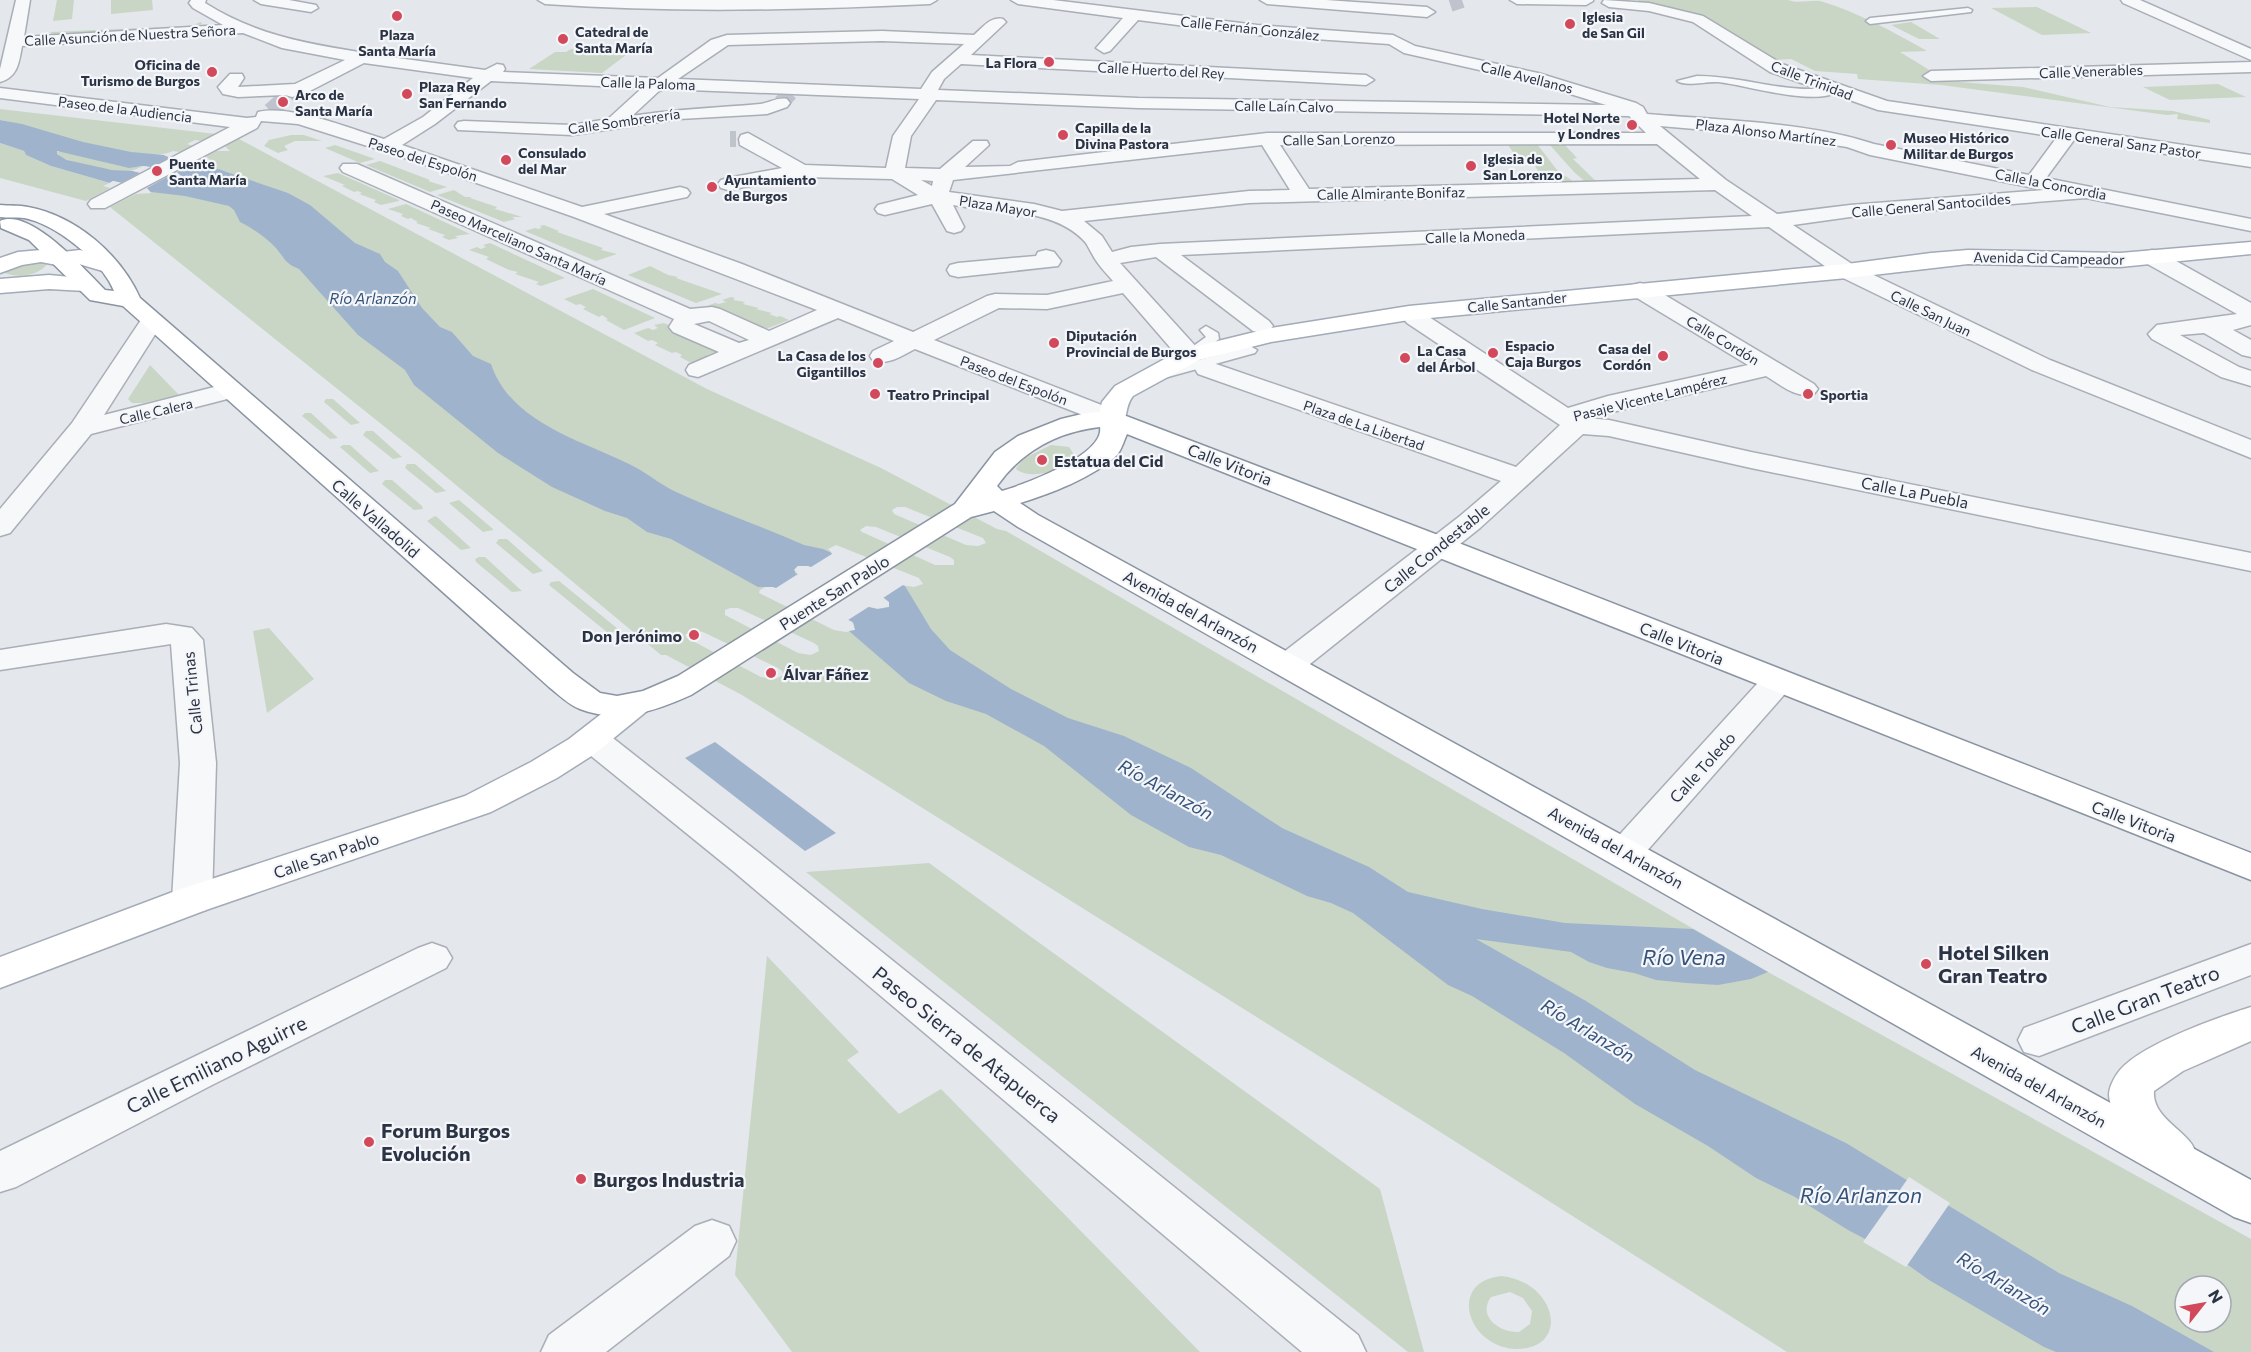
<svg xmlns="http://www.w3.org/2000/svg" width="2251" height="1352" viewBox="0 0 2251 1352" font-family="Commissioner,sans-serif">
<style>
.green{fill:#c9d6c5;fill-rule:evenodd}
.water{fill:#9fb4cc;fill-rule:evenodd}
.pier{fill:#e4e7ec}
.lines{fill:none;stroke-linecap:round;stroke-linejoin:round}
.street-tunnel{stroke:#bfc3cb;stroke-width:16;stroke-dasharray:16 8;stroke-linecap:butt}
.lane-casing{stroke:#a9aeb7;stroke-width:3}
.street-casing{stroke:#a9aeb7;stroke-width:3}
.secondary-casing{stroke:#a9aeb7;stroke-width:3}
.primary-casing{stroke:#a3abb8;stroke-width:3}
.highway-casing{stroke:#8b94a3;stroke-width:3}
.lane{fill:#f7f8fa;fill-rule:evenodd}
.street{fill:#f7f8fa;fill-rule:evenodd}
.secondary{fill:#fff;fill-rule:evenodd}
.primary{fill:#fff;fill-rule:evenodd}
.highway{fill:#fff;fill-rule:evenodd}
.poi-dot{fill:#d1495b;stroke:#f4f6f9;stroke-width:2}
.labels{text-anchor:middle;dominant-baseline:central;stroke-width:4.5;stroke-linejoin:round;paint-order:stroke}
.far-poi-label{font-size:14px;font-weight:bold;fill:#2b3445;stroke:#f4f6f9;text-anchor:start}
.far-street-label{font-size:14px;fill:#2b3445;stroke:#f4f6f9}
.far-water-label{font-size:15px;font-style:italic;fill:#34527a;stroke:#f4f6f9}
.poi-label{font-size:16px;font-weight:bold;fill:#2b3445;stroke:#f4f6f9;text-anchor:start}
.street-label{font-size:16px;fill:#2b3445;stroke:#f4f6f9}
.water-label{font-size:18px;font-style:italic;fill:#34527a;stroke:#f4f6f9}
.near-poi-label{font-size:20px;font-weight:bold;fill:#2b3445;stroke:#f4f6f9;text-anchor:start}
.near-street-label{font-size:20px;fill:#2b3445;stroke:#f4f6f9}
.near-water-label{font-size:21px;font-style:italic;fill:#34527a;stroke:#f4f6f9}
</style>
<rect width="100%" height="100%" fill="#e4e7ec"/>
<!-- green -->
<path class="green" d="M57,0h17l-2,19 -19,2z
M111,0h41l1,10 -42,4z
M1638,0h150c10,4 21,0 32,1 38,11 73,31 107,50l-27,1 31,19 3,9 89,7 87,20 63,4 37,9v3l-33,-4 1,-5 -11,1 -226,-30 -83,-6 -1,-5 -42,-3 -24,-12 -20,1 -58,-37 -75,-20z
M2037,7l54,26 -49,2 -51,-27z
M201,22l1,2 -19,5 -130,6 -3,-3 140,-6z
M1911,22l29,17h-21l-28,-14z
M571,49l59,3 -28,21 -73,-4 26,-17h11z
M2218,84l28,13 -76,3 -27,-13z
M0,109l216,25 -14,7 -7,-1 -8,4 6,2 -13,6 -7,-1c-32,16 -134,-24 -173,-31z
M291,135h13l18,6h-27l-11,5 4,4 -10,3 -14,-7 5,-6z
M239,139l468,250 174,79 116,61 9,2 762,441 483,267v113h-464l-361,-229 -684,-428 -76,-40h-5l-246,-204 -305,-244 26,-13 15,-1 -5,-5 51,-27h14l-5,-5 11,-5h13l-5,-5zM897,507h8l78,31 3,5 -8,3 -12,-1 -72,-31 -2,-4zM866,526l10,1 74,30 4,3v5h-19l-73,-33 -2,-2zM836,545l83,33 4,6 -9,3 -12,-2 -18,13 5,4v5l-13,2 -27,11 6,5v5l-9,2 -12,-2 -75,-37 1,-3 38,-16 -2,-7 37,-14 -5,-4zM730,608h8l76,35 4,3 1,5 -8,4 -13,-2 -73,-38v-5zM692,630l11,2 75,36 4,3 1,4 -8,4 -14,-2 -74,-39 -2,-3zM2185,1286h36v36h-36z
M0,143l24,8 2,4 25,11 59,17 -7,3 7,2 -24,13 -86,-23z
M1537,144l20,26 21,15 -35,1 4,-9 -3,-5h-5l-9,-13 -17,-7 -5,-7z
M1549,144h15l13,14 -4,1 27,26h-11l-15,-13z
M335,145l40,14 -15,4 -35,-15z
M56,152c29,-4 58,20 87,14 -4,2 -8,4 -13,5 -16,1 -66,-7 -74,-19z
M380,161l50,19 -2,1 19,6 -17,5 -64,-27z
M338,173l61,27v1l-18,4 -7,-3 2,-2 -17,-6 3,-1 -4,-2 -4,1 -12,-6 3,-1 -22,-9z
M454,190l11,7h7l-2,1 27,9 -2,2 27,8h-10l3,2 -11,3 -67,-27z
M406,204l64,30 -15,2 3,2 -9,2 -7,-3 3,-2 -17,-6 3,-1 -15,-5 2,-1 -7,-4 -3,1 -7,-3 2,-2 -15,-5z
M544,225l15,6 -2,1 46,16 -2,2 16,4 -21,7 -71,-30 10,-3 4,1 3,-2 -3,-1z
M490,243l75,35 -24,8 -5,-2 3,-2 -24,-8 3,-2 -9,-2 -23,-11 3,-2 -20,-7 8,-3 4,2 5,-2 -3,-2z
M30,261l17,3c-8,12 -31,15 -44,8v-2z
M650,266l18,9 10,2 -2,1 46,16 -26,9 -68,-28z
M593,289l62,29 -31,12 -18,-10 2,-1 -6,-4 -3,2 -16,-8 3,-2 -6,-3 -4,1 -12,-6z
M731,297l4,1 -2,2 12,2 -2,2 16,4 -3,1 16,4 -3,1 8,3 3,-1 9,4 -28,11 -56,-24 10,-4 4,1 7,-2 -4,-2z
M664,323l54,25 -1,3 -10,4 4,3 -16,7 -15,-8 2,-2 -6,-3 -4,1 -17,-8 3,-2 -6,-3 -4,1 -14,-8 14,-5 5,2 5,-2 -4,-3z
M150,365l29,30 -36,8h-11l-4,-4z
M326,399h7l27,24 -9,2 -27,-23z
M305,413h6l27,25 -8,1 -28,-23z
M366,431h7l29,26 -9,2 -30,-24z
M343,445h7l29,26 -9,2 -30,-26z
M1051,445l18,2 4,6c-6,18 -41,27 -56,17l-1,-2 9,-10z
M407,464h8l31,27 -10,2 -31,-25z
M385,480h7l30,26 1,3 -9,1 -32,-26z
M459,500l34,29v1l-10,2 -34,-29z
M435,516l2,1 34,31 -10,2 -34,-29z
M499,539h8l36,32 -10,3 -37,-31z
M479,557h6l37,34 -10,1 -36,-30 -1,-3z
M559,581l59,48 -1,2 -9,2 -59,-48 2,-3z
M269,628l45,51 -47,34 -14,-82z
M929,863l451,326 44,163h-16l-602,-480z
M767,956l92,96 -12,8 52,54 42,-25 259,263h-408l-57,-77z
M1501,1276c55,5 71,73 15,73 -10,0 -21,-4 -30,-11 -10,-8 -18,-21 -17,-35 2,-18 16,-25 32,-27zM1510,1292l13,6 9,13 -2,13 -11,8c-20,1 -42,-16 -28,-35z"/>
<!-- water -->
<path class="water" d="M0,120l22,4 61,18 48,10 33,3 45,11 79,27 22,12 45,38 25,11 5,8 13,9 24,37 18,19 12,5 21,24 18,8c20,60 93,77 144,103 13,7 25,17 39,24 43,20 87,35 130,54l19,4 82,37 26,43 19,21 61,39 57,29 56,18 67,32 91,60 87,39 39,25 74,17 83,14 128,6 75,43 -17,7 -33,6 -32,-2 -30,-3 -22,-7 -27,-5 -18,-6 -18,-10 -95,-13 110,62 109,69 151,73 213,130 73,33 82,46h-158l-12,-5 -115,-67 -39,-28 -42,-22 -53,-33 -39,-19 -48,-32 -73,-42 -71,-51 -92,-57 -24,-11 -95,-72 -22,-10 -24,-7 -86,-41 -32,-8 -58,-32 -87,-69 -58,-32 -40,-13 -37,-18 -60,-52 6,-1 -2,-8 -80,-35h-15l-87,-48 -24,-7 -20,-14 -22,-7 -53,-24 -54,-34 -84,-68 -9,-15 -47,-35 -59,-66c-15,-6 -14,-11 -24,-22 -10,-10 -23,-19 -35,-25l-6,-12 -5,-4 -44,-10 -34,-4 -5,-4 -33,-7 -3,2 -59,-17 -25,-11 -2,-4 -24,-8zM57,151l72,17 14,-2 33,6 -9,5 -34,-6 -21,-1 -45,-10 -10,-6zM798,566h10l76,32 5,4v5l-11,2 -9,-2 -74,-34v-4z
M715,742l121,91 -31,18 -120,-93z"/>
<!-- pier -->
<path class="pier" d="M168,153l34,8 -25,11 5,5h-15l-20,11 4,5 -45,-8 7,-4 8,2 19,-10 -7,-2 10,-5 8,1 19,-9 -6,-3z
M829,548l77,36 3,2 -6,-1 -20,13 4,6 -80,-36 -10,2 73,34 15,1 -6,3 -9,-2 -22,14 4,6 -80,-36 -13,1 6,-4 11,1 22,-14 -4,-4 4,-4 13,1 21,-13z
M1909,1177l41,26 -44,64 -43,-25z"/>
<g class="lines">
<!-- street-tunnel -->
<path class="street-tunnel" d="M1450,4l12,-4
M781,103l9,-10
M270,111l22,-19
M730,139h6"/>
<!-- lane casing -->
<g class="lane-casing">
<path id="lane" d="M1968,8l4,2 -1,2 -101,12 -4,-3 4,-3z
M1697,76c50,0 88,19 139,11l5,3c-25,18 -93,-5 -123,-8 -11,-1 -32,5 -41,-1z
M1206,326l12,7 1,6 -24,19h-10l-2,-3 2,-3 21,-15 -6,-7z
M1250,346l7,4 -2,3 -98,27 -7,-4 2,-3z"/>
</g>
<!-- street casing -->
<g class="street-casing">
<path id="street" d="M16,0h14l-6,37 199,-12 -30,-17 -4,-5 2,-3h15l-1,3c49,31 98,40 154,49l10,-3 6,2 1,4 109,15 12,-6 6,1 2,4 -2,3 155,6 53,-38 16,-5 155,-4 92,4c9,-8 17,-19 29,-16l3,3 -3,3 -32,30 395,20 8,5 -8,5 -405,-21 -17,15 -6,11 200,8 468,7 -78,-24 -124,-28 -15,-9 -132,-9 -119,-15 -28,31 -6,2 -8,-5 27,-30 -105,-14 -7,-4h42l204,25 136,10 22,11 123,27 98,30 7,4 4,7c70,6 162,8 227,30l155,31 28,-38 -179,-27 -108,-38 -77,-50 -44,-11 -40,-4 -7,-4 2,-3 45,3 54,13 79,48 105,37 364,54v12l-177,-27 -28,38 205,41v12l-165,-33 -236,19 -57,8 62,41 195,94 201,80v18l-219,-88 -193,-94 -70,-49 -588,28 88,66 4,5 -4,5 -8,2 -8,-2 -97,-74 -36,6 79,87 3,5 -3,5 -9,2 -9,-2 -58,-67 -76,16 -48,-1 -65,32 188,73 4,6 -4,6 -9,2 -198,-78c-14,7 -26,16 -42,12l-3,-5 3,-5 21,-10 -56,-23 -140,59 -9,-2 -3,-5 3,-5 30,-13 -46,-20 -4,-5 5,-8 -331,-147 -3,-4 3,-4h14l333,145 22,-2 8,2 49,22 48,-21 -243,-93 -175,-61 -101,-32 -37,-3 -4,7 -152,80h-14l-3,-4 3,-4 139,-73 -230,-29v-10l247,30 9,-1 2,-5c33,-8 93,17 126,27l39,-22 50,-39 -109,-15 -58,30 -14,4 -7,-2 -47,2 -15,-3 -5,-7 12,-13h12l2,4 -6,9 57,-3 50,-24 -63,-12 -39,-15 -221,13c-3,16 -4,31 -22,36v-13zM882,41l82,3 -32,28 -11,17 -243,-10 50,-34zM491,81l151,7 -34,31 -36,6 -108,-4 -6,1 -3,4 3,4 114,5 107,-16 88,-5 20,-7 3,-4 -3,-4c-10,-2 -17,4 -27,5 -43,4 -85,5 -128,12l27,-25 5,-2 255,10 -26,37 -7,32 -81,-3 -57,-32 -7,2 -2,4 1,6 42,23 -54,10 -7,2 -3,4 3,4 7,2 73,-13 91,2 26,16 -40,10 -3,4 3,4 7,2 47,-11 15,27 7,2 7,-2 3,-4 -11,-22c42,8 102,2 133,38 3,5 6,11 9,16 5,8 12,15 18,22l-66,14 -52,-1 -8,2 -74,36 -171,-68 -138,-50 83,-17 3,-4 -3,-4 -7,-2 -98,20 -180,-62 33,-21zM936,100l202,8 491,8 17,17h-379l-249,29 -8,4 -45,1 24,-22 -2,-4h-14l-33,28 -35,-1 6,-32zM1660,126l116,10 71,11 23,8 174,35 -194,15 -73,9 -51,-34zM1657,144l43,35 -391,10 -29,-44zM1262,145l28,45 -41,1 -187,20 -28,-7 -85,-12 4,-12zM921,180l12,1 -1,5zM1715,190l37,26 -592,28 -29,3 -19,5 -10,-16 -18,-15 165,-18zM709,321l40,19 -10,3 -45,-19z
M254,0h35l27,5 2,3 -7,4 -50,-8z
M538,0h399l-7,4c-128,6 -257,9 -385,0z
M1260,0h66l101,7 8,5 -8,5 -160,-13z
M1510,0h83v1l-7,4 -69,-1z
M2121,0h19l111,49v11l-128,-57z
M2251,62v10l-320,9 -8,-5 8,-5z
M1046,250l8,2 7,9 -3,5 -100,11 -8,-2 -3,-5 3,-5 8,-2 78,-7 2,-4z
M2152,250l8,2 91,51v22l-18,5 18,10v17l-9,-2 -38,-22 -24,2 59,32 12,4v15l-30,-9 -69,-38 -4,-5 9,-9 80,-11 -93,-52 -3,-5 3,-5z
M1640,283l8,2 166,99 4,5 -4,5c-18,5 -33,-9 -48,-18l-179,42 22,2 142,32 500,101v18l-500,-103 -142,-32 -26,-2 -103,94 -180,144 -12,3 -12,-3 -4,-7 4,-7 184,-142 41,-35 -303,-107 -3,-5 3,-5 9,-2 9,2 300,103 44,-42 -153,-102 -4,-5 4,-5 8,-2 8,2 145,95 40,-12 140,-31 -116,-70 -3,-5 3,-5z
M151,315l8,2 4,5 -59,93 126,-32 9,3 4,5 -4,5 -148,38 -81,99 -10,3v-27l72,-86 71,-106z
M166,624l26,4 11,12 13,123 -4,137 -6,10 -14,4 -14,-4 -6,-10 8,-137 -9,-119 -171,26v-20z
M1778,671l12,3 5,7 -5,7 -152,173 -13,4 -13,-4 -6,-9 6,-9 154,-169z
M592,728l12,3 155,122 599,482 8,17h-64l-569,-481 -153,-124 -5,-8 5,-8z
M432,943l14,5 6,10 -6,10 -234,117 -196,102 -16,5v-41l418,-203z
M2251,944v31l-212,81 -15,-4 -6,-12 6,-12z
M712,1220l17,6 7,15 -7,15 -123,96h-65l8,-17 146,-109z"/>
</g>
<!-- secondary casing -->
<g class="secondary-casing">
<path id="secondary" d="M2251,1007v34l-68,30 -29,20c-2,23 23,35 36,51 3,3 5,9 7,13l-7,13c-5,2 -12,6 -17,5 -25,-2 -63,-54 -64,-78 0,-7 4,-15 8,-21 18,-28 102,-57 134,-67z"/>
</g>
<!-- primary casing -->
<g class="primary-casing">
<path id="primary" d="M2251,242v12l-131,13 -152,-3 -121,14 -438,42 -138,22 -72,18 -66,36c-8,10 -5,20 -11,29l-9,2 -9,-2 -5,-11 3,-12 13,-16 66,-36 90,-22 138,-22 438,-42 84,-11 37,-3 152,3z
M41,250l21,2 18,-2 34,10 3,5 -3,5 -8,2 -27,-8 -17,2 -21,-4 -19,3 -22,8v-15l18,-6z
M49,275l44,4 3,5 -3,5 -8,2 -36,-2 -49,4v-14z
M635,694l12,3 5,7 -5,7 -54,44 -36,23 -66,34 -285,98 -206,78v-31l178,-67 287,-94 66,-34 38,-23 54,-42z"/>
</g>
<!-- highway casing -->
<g class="highway-casing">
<path id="highway" d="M0,205c9,1 19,0 28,2 48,9 92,47 112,91l433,375 27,20 17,3 26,-5 35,-15 277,-172 40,-52 23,-16 43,-17 25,-6 27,-2 338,129 800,313v27l-1124,-446c-3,6 -5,15 -10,21 -23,22 -67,39 -97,48l18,12 1213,665v43l-17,-6 -1216,-690 -24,-16 -23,6 -280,178c-35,16 -73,29 -111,14 -11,-4 -21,-14 -31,-22l-426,-381 -33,-6 -61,-60 -28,-12 -1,-7c30,-14 85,49 105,69l9,1c-12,-30 -58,-67 -90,-73 -8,-1 -16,0 -24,-1zM1100,427c5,28 -75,57 -98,64l-5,-5c25,-35 60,-54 103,-59z"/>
</g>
<!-- lane -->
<use href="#lane" class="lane"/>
<!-- street -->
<use href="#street" class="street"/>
<!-- secondary -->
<use href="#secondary" class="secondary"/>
<!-- primary -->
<use href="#primary" class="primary"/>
<!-- highway -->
<use href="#highway" class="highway"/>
</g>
<!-- markers -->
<g class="poi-dot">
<circle cx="397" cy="16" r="6"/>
<circle cx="1570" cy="24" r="6"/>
<circle cx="563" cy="39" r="6"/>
<circle cx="1049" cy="62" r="6"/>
<circle cx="212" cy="72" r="6"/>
<circle cx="407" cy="94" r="6"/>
<circle cx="283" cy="102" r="6"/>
<circle cx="1632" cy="125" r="6"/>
<circle cx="1063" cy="135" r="6"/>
<circle cx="1891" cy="145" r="6"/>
<circle cx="506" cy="160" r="6"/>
<circle cx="1471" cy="166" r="6"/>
<circle cx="157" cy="171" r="6"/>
<circle cx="712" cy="187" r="6"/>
<circle cx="1054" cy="343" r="6"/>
<circle cx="1493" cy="353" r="6"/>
<circle cx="1663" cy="356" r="6"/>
<circle cx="1405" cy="358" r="6"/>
<circle cx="878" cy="363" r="6"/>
<circle cx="875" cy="394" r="6"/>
<circle cx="1808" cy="394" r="6"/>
<circle cx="1042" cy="460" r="6"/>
<circle cx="694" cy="635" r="6"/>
<circle cx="771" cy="673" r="6"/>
<circle cx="1926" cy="964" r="6"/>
<circle cx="369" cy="1142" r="6"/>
<circle cx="581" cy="1179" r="6"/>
</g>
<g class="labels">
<!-- far-poi labels -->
<g class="far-poi-label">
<text x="1582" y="16">Iglesia<tspan x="1582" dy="16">de San Gil</tspan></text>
<text x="575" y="31">Catedral de<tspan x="575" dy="16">Santa María</tspan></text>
<text x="397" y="34" text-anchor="middle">Plaza<tspan x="397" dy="16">Santa María</tspan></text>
<text x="1037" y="62" text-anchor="end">La Flora</text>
<text x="200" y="64" text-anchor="end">Oficina de<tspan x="200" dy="16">Turismo de Burgos</tspan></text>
<text x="419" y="86">Plaza Rey<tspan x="419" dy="16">San Fernando</tspan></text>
<text x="295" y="94">Arco de<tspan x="295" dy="16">Santa María</tspan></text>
<text x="1620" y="117" text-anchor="end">Hotel Norte<tspan x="1620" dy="16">y Londres</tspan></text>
<text x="1075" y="127">Capilla de la<tspan x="1075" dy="16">Divina Pastora</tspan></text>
<text x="1903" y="137">Museo Histórico<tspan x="1903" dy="16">Militar de Burgos</tspan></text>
<text x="518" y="152">Consulado<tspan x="518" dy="16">del Mar</tspan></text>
<text x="1483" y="158">Iglesia de<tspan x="1483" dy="16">San Lorenzo</tspan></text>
<text x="169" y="163">Puente<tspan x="169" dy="16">Santa María</tspan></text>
<text x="724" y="179">Ayuntamiento<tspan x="724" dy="16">de Burgos</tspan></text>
<text x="1066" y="335">Diputación<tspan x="1066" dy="16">Provincial de Burgos</tspan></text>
<text x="1505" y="345">Espacio<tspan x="1505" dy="16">Caja Burgos</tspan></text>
<text x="1651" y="348" text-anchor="end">Casa del<tspan x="1651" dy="16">Cordón</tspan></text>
<text x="1417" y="350">La Casa<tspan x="1417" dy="16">del Árbol</tspan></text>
<text x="866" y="355" text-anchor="end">La Casa de los<tspan x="866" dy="16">Gigantillos</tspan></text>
<text x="887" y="394">Teatro Principal</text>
<text x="1820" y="394">Sportia</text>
</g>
<!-- far-street labels -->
<g class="far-street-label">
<text transform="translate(1250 28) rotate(6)">Calle Fernán González</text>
<text transform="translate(130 35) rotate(-3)">Calle Asunción de Nuestra Señora</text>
<text transform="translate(1161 70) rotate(3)">Calle Huerto del Rey</text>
<text transform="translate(2091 71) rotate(-2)">Calle Venerables</text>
<text transform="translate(1527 77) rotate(14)">Calle Avellanos</text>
<text transform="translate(1812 80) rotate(21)">Calle Trinidad</text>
<text transform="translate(648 83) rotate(2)">Calle la Paloma</text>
<text transform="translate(1284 106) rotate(1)">Calle Laín Calvo</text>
<text transform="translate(125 109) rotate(7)">Paseo de la Audiencia</text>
<text transform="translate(624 121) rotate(-8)">Calle Sombrerería</text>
<text transform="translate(1766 132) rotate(7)">Plaza Alonso Martínez</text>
<text transform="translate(1339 139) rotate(-1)">Calle San Lorenzo</text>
<text transform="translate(2121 142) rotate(8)">Calle General Sanz Pastor</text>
<text transform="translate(423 159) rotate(18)">Paseo del Espolón</text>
<text transform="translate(2051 184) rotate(11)">Calle la Concordia</text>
<text transform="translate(1391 193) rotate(-1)">Calle Almirante Bonifaz</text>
<text transform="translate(1931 205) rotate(-5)">Calle General Santocildes</text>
<text transform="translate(998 206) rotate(9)">Plaza Mayor</text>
<text transform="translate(1475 236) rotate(-2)">Calle la Moneda</text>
<text transform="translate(519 242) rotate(24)">Paseo Marceliano Santa María</text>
<text transform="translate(2049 258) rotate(1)">Avenida Cid Campeador</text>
<text transform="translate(1517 302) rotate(-6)">Calle Santander</text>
<text transform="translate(1931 313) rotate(26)">Calle San Juan</text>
<text transform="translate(1723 340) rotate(31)">Calle Cordón</text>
<text transform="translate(1014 380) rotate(21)">Paseo del Espolón</text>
<text transform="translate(1650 397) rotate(-14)">Pasaje Vicente Lampérez</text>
<text transform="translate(156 411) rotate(-13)">Calle Calera</text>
<text transform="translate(1364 425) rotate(19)">Plaza de La Libertad</text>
</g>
<!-- far-water labels -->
<g class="far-water-label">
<text x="373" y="298">Río Arlanzón</text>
</g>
<!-- poi labels -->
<g class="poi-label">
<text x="1054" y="460">Estatua del Cid</text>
<text x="682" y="635" text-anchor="end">Don Jerónimo</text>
<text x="783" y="673">Álvar Fáñez</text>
</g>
<!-- street labels -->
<g class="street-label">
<text transform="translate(1230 464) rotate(21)">Calle Vitoria</text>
<text transform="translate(1915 492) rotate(11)">Calle La Puebla</text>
<text transform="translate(376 518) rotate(41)">Calle Valladolid</text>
<text transform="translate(1436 548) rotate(-39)">Calle Condestable</text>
<text transform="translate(834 592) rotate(-32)">Puente San Pablo</text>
<text transform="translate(1191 611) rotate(29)">Avenida del Arlanzón</text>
<text transform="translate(1682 643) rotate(22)">Calle Vitoria</text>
<text transform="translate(192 693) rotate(-96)">Calle Trinas</text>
<text transform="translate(1702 767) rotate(-48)">Calle Toledo</text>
<text transform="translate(2134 821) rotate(21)">Calle Vitoria</text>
<text transform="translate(1616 847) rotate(29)">Avenida del Arlanzón</text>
<text transform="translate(326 855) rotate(-19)">Calle San Pablo</text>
<text transform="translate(2039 1086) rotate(29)">Avenida del Arlanzón</text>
</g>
<!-- water labels -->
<g class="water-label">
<text transform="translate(1166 789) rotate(29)">Río Arlanzón</text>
<text transform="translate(1588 1030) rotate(31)">Río Arlanzón</text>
<text transform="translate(2004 1283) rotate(31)">Río Arlanzón</text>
</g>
<!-- near-poi labels -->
<g class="near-poi-label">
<text x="1938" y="952">Hotel Silken<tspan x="1938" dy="23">Gran Teatro</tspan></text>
<text x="381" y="1130">Forum Burgos<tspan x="381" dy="23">Evolución</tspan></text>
<text x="593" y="1179">Burgos Industria</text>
</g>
<!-- near-street labels -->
<g class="near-street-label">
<text transform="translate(2145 999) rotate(-21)">Calle Gran Teatro</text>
<text transform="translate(967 1044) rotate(39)">Paseo Sierra de Atapuerca</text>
<text transform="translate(216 1064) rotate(-26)">Calle Emiliano Aguirre</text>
</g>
<!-- near-water labels -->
<g class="near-water-label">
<text x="1684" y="956">Río Vena</text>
<text x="1861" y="1194">Río Arlanzon</text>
</g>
</g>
<!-- north arrow -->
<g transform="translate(2203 1304) rotate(59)"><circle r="28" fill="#f4f6f9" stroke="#a4a8b1" stroke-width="1.5"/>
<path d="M0-4.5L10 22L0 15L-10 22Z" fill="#d1495b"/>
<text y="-9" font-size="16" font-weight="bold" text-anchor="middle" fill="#2b3445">N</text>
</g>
</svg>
